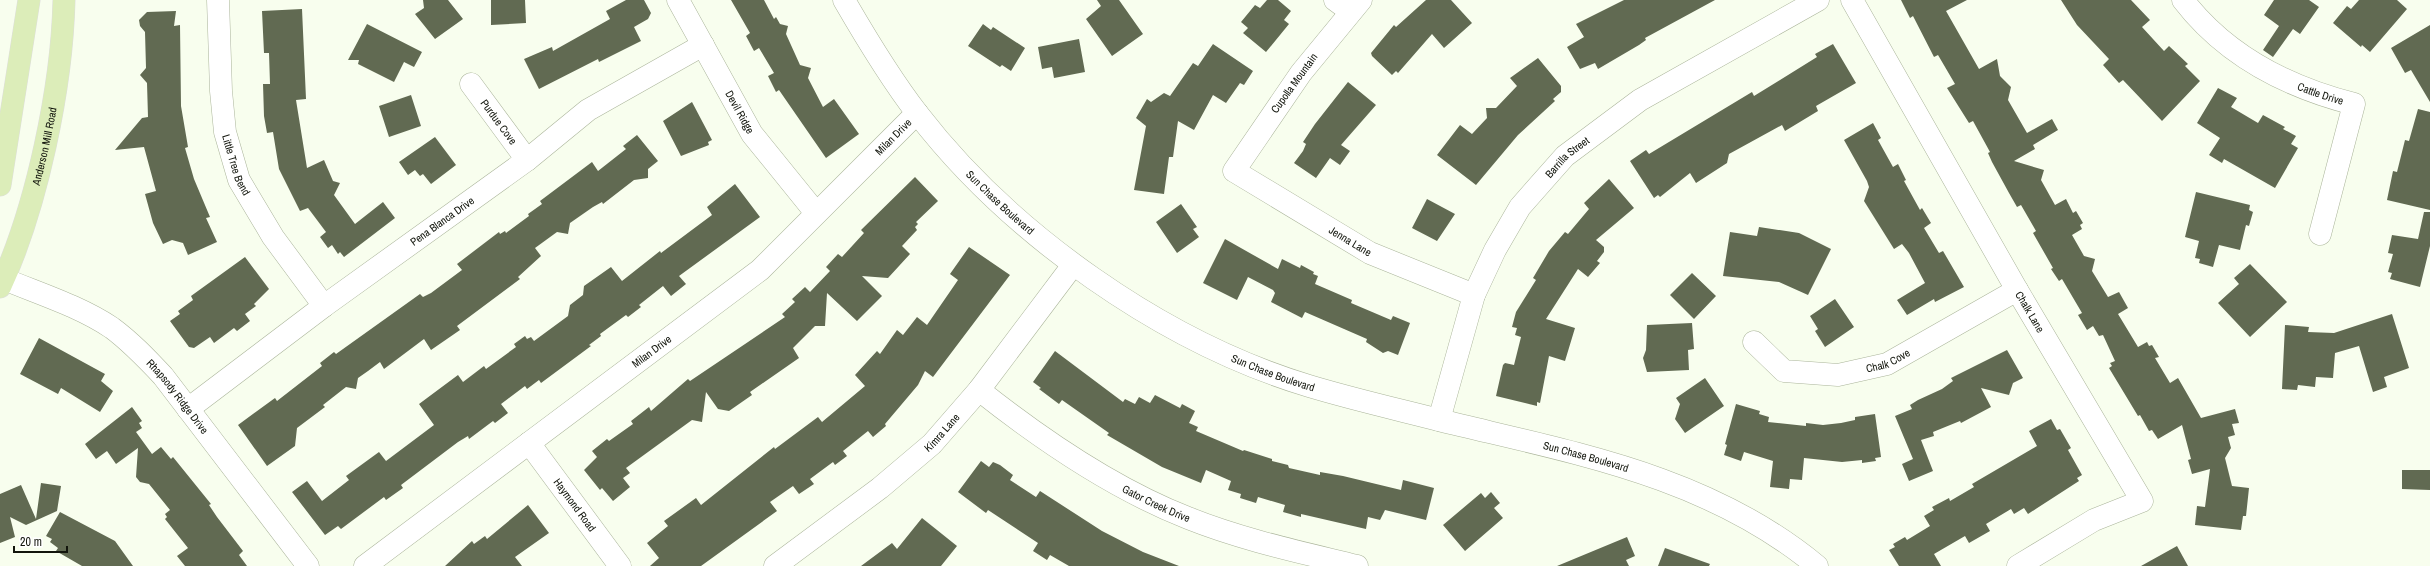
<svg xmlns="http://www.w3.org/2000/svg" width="2430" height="566" viewBox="0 0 2430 566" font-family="'Archivo Narrow',sans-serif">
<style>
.building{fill:#616a52}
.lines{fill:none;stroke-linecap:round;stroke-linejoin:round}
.minor-casing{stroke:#abb59b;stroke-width:23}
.major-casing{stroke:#dededd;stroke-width:23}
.minor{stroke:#fff;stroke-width:22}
.major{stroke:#dcedb9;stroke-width:22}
.labels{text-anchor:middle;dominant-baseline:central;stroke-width:3.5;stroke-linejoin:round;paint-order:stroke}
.street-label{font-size:11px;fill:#12150c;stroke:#fff}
</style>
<rect width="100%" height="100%" fill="#f8feee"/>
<!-- building -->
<path class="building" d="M423,0h25l15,19 -28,20 -20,-25 9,-6z
M491,0h34l1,23 -35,2z
M626,0h18l7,13 -3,6 -14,8 7,14 -42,21 -1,-3 -59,30 -15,-30 28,-12 1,4 57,-32 -4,-8z
M731,0h33l10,19 2,-2 4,7 8,2 -2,8 14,31 11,3 -3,10 15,29 11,-8 25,35 -33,24 -47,-68 -3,2 -8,-16 6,-3 -15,-25 -5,3 -8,-15 4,-3z
M1097,0h22l24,34 -31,22 -26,-37 15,-13z
M1267,0h11l13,11 -7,9 5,4 -23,28 -23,-19 5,-5 -7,-6 14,-17 5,3z
M1426,0h25l21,23 -28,25 -12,-14 -34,39 -2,-2 -4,4 -20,-19 -1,-3 23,-28 2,2z
M1624,0h91l-70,38 1,2 -7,5 -41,24 -3,-6 -15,6 -13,-22 17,-10 -8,-13z
M1901,0h66l-21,11 33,58 18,-10 3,17 11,11 -3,13 19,33 25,-14 6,11 -25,15 2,4 -21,12 30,9 -3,10 14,25 11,-6 7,14 3,-2 7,12 -3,2 2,4 -10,6 12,21 11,3 -3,12 16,26 11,-5 9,16 -10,6 20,33 9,-5 2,4 3,-1 7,12 -4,1 15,25 8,-5 23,40 34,-9 4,14 -7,1 3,11 -7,2 3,11 -6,10 7,28 17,2 -3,28h-3l-2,14 -46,-5 2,-19 8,1 5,-38 -18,5 -4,-14 3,-1 -9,-34 -24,14 -6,-9 -3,1 -9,-16 -2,1 -29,-48 3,-2 -2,-3 5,-2 -12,-26 -4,1 -6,-10 -6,4 -9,-15 4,-2 -20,-34 -3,2 -8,-12 2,-1 -20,-35 3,-2 -15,-26 -4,2 -8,-14 -17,-31 -4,-9 2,-1 -17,-31 -4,2 -22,-35 8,-4 -17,-29 -4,2 -21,-41 -3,2z
M2061,0h70l19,20 -8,7 22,24 5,-5 19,18 -3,2 15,15 -38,40 -39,-41 -4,3 -16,-18 6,-6 -32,-34z
M2274,0h35l10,7 -19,27 -7,-5 -20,28 -10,-7 16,-24 -15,-11z
M2359,0h38l10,9 -37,43 -8,-7 -1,2 -28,-24 14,-17 4,3z
M302,9l4,90 -10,1 11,68 17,-8 9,21 7,2 -6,12 21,29 28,-22 12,16 -51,39 -4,-5 -2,2 -6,-9 -4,3 -8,-11 6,-5 -18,-24 -8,3 -21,-42 -6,-37 -6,1 -3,-17 -1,-32h7l-1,-31h-5l-2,-42z
M176,11l-2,15 6,-1 1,81 7,41 -3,1 9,31 16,38 -4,1 11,24 -29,13 -5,-12 -11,-3 -9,4 -10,-21 -8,-29 11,-3 -12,-44 -29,3 27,-32 6,-1 -1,-34 -7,-8 6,-7 -1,-36 -5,-6 -1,-6 8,-8z
M367,24l55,28 -8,15 -10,-5 -10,20 -36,-18 1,-4h-11z
M983,24l8,6 2,-3 32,21 -14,23 -9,-6 -2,2 -32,-21z
M2430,25v77l-19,-32 -6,3 -14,-25z
M1079,39l6,33 -31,6 -2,-11 -10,2 -4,-22z
M1213,44l40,27 -9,14 -4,-2 -14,20 -13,-8 -19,35 -16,-9 -5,36h-4l-5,37 -30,-4 12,-64 -10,-8 11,-19 4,3 13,-9 6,3 23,-33 5,3z
M1833,44l23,39 -40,23 2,5 -33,20 -3,-6 -53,29 -2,9 -31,20 -6,-10 -30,24 -2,-2 -4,3 -24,-37 16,-11 3,4 103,-62 2,4 63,-39 -2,-3z
M1538,58l23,28v6l-8,7 2,2 -37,34 -42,50 -39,-30 23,-30 12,9 15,-16 -1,-10h10l21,-22 -7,-8z
M1348,82l28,23 -35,40 9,6 -10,14 -10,-7 -14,20 -22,-15 9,-12 3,-7 -3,-2 12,-18z
M2218,88l19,10 -6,9 27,16 5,-8 22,12 -2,2 13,7 -5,8 7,4 -23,40 -51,-29 -2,4 -13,-8 11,-17 -23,-15z
M411,95l10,31 -32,11 -10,-31z
M692,102l20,38 -4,2 1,3 -28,11 -18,-35z
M2418,109l12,3v98l-43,-10 6,-29 4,1 8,-32 4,1z
M1873,123l8,15 -3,2 15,27 5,-3 8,16 -2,1 16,29 2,-2 9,15 -7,5 15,25 4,-2 21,36 -29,15 -1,-3 -27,16 -10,-15 28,-17 -16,-30 -7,-9 -8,5 -30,-48 5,-14 -2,-6 -23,-41z
M637,135l21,26 -10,8v9l-14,2 -31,24 -1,-2 -9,5 -23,16 -2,11 -11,-2 -22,16 6,8 -23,21 2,2 -63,47 3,4 -29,20 -7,-11 -40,30 -4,-7 -12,9 -10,7 -2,11 -10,-2 -23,18 2,2 -28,21 -2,18 -28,20 -29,-41 37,-27 2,3 45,-35 -2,-3 14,-11 2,2 84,-60 3,3 8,-4 31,-23 -5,-6 42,-32 1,2 5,-3 1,2 23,-17 -1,-2 14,-10 -2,-3 52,-39 6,9 28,-22 -3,-3z
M435,137l21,28 -25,19 -8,-10 -3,2 -5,-6 -7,5 -9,-13z
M915,177l23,24 -22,21 2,2 -3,3 2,3 -15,16 8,8 -22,24 -26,-2 20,20 -25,25 -30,-28 -2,33h-10l-22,22 6,10 -49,34 2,3 -23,16 -11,-2 -12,-17 -4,30 -10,-2 -66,48 4,5 -7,5 7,9 -17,14 -11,-13 -2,2 -16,-20 13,-13 -5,-6 15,-12 2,2 24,-17 -2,-3 18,-14 2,4 37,-32 2,2 95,-64 -3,-3 13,-12 -3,-3 13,-12 5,5 20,-21 -4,-4 12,-13 4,3 22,-24 -3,-3z
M1609,179l25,29 -38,32 8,7v5l-7,9 3,2 -12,14 -10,-8 -32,50 29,9 -10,33 -16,-5 -9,47 -3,-1v4l-41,-10 7,-31 2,-2 9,2 7,-28 -6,-2 2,-7 -5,-1 4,-15 20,-32 -3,-2 16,-27 16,-19 3,2 21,-25 -5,-6z
M735,184l25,33 -81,59 7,8 -15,12 -8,-10 -24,19 2,2 -13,10 -2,-2 -26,19 1,2 -12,9 2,1 -50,37 -2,-3 -12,9 -2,-3 -24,18 7,9 -13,10 -2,-2 -24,18 -1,-3 -10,6 -57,43 2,3 -17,12 -2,-3 -43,32 -3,-3 -13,9 -33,-43 15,-11 15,20 27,-21 -3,-4 33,-24 7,9 48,-36 -15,-21 39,-29 5,7 21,-16 2,3 30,-22 -2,-3 11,-8 2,3 4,-2 3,4 34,-25 2,-11 13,-10 1,-9 27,-19 11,14 38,-30 1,2 51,-38 -5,-8z
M2196,192l54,13 -1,5 4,2 -4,14 -3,-1 -6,25 -21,-5 -6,22 -14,-4 1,-4 -5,-1 4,-17 -14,-4z
M1427,199l28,15 -18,27 -25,-13z
M1181,204l16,23 -4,2 6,8 -22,16 -21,-31z
M2424,212h6v34l-10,41 -30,-8 2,-6 -4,-1 5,-18 -5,-1 4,-18 26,4z
M1759,227l40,6 32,16 -23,46 -29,-13 -56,-6 7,-44 27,4z
M1225,239l53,30 4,-10 18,9 1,-3 13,7 -1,2 5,2 -3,8 37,16 -1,3 40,17 2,-4 17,7 -12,32 -10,-4 -5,2 -17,-11 1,-3 -62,-27 -3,6 -31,-16 4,-9 -2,-3 -25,-13 -11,23 -34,-17z
M969,247l41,28 -77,102 -8,-6 -7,14 -33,39 1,2 -13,11 -5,-6 -25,20 4,5 -12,9 -2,-3 -23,17 4,5 -15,10 -6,-8 -23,16 7,9 -76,55h-51l9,-8 -12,-15 21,-17 -4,-5 32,-23 5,7 73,-58 1,2 43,-32 4,5 43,-36 -10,-11 22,-24 3,3 17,-24 6,5 14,-18 10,8 31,-45 -8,-6z
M245,257l24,32 -15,15 2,2 -11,8 5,7 -13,10 -3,-3 -20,15 -4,-6 -16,11 -5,-1 -19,-26 10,-7 -2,-3 15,-11 -2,-4z
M2250,264l37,38 -37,35 -32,-34 21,-19 -5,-6z
M1692,273l24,23 -22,23 -24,-24z
M1835,299l19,28 -29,20 -10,-16 3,-2 -8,-13z
M2392,314l17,54 -25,9 3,10 -14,5 -14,-46 -24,7 -2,25 -17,-1 -1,10 -17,-2 -1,5 -15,-1 3,-64 24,2 -1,5 26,1z
M1692,323l2,26 -6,1 1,20 -42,2 -4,-14 3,-8 1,-25z
M39,338l66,36 -4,7 12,10 -13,21 -39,-24 -3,6 -38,-20z
M2007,350l16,28 -10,5 -4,12 -28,-7 10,19 -30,16 -1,-2 -27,11 1,4 -13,4 12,31 -24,10 -7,-17 11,-5 -18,-43 17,-7 -2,-4 8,-5 24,-11 11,-8 -2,-3z
M1055,351l68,51 2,-3 10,5 4,-7 11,6 5,-8 25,13 2,-4 13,7 -6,12 9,4 -2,4 47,20 1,-1 28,9v2l16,4 1,3 31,7v-3l23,4 58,14 2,-10 31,8 -8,32 -41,-10 -5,10 -12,-3 -2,12 -65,-15v3l-18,-5 2,-7 -27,-8 -2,6 -16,-5 1,-4 -13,-4 3,-9 -25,-11 -5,13 -39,-16 -55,-32 2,-2 -47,-33 -3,4 -20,-15 2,-1 -8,-6z
M1705,378l19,28 -39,27 -10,-14 5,-15 -4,-6z
M1736,404l24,7 -1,3 10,3 -1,5 38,4v-3l17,2 18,-2 14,-3v-3l20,-3 6,43 -6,1 1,3 -14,2v-3l-20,2 -38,-4 -2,22 -12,-1 -1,10 -19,-2 3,-26 -29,-9 -3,9 -17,-6 3,-10 -2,-1z
M132,407l10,14 -3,2 3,5 -6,4 16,22 9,-7 10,12 2,-2 38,47 -2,1 8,12 26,34 -4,4 8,11h-62l-8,-10 11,-8 -23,-29 2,-2 -2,-3 5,-4 -21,-26 -9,-2 -4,-5 2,-29 -22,16 -9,-13 -11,8 -11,-15z
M2051,419l6,11 3,-1 11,19 -3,2 14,25 -5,3 2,3 -51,33 -4,-6 -10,6 -3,-5 -25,15 4,7 -21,12 -4,-7 -31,18 7,12h-42l-10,-16 6,-3 -2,-3 12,-7 2,3 23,-14 -6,-10 10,-6 -2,-3 17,-9 1,3 24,-14 -2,-3 65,-38 -8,-15z
M981,461l8,6 4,-5 7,3 13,10 -3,5 26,17 4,-6 62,40 41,21 36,14h-110l-19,-11 -3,5 -14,-9 5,-8 -50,-33 -2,3 -28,-21z
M2402,470h28v20l-28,-1z
M41,483l20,3 -4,25 -31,14 -16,-8 5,20 -15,6v-49l21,-9 15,34z
M1491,492l9,11 -6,5 9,10 -38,33 -22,-26 38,-32 4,5z
M528,505l21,28 -34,24 7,9h-77l27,-25 2,3 11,-8 2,3z
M60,512l55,29 18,25h-51l-26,-15 2,-3 -8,-6 2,-3 -6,-3z
M922,518l35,28 -16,20h-80l31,-23 5,6z
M1627,537l8,19 -9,4 3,6h-72z
M2177,546l11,20h-47z
M1665,548l45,16 -1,2h-51z"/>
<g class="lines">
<!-- minor casing -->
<g class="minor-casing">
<g id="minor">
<path id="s1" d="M218,0l3,91 4,41 14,48 34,57 51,69"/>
<path id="s2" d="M678,0l74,134 64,79"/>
<path id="s3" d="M844,0c22,38 46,78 73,113 93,121 246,229 392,273 43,13 87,23 130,34 134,33 268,55 378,146"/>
<path d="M1335,0l15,11"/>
<path id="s4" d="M1361,0l-60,73 -67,98 136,82 104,42"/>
<path id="s5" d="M1852,0l165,290 125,211 -48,19 -76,46"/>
<path id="s6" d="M2183,0c43,56 104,87 171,104l-34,130"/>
<path id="s7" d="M471,84l56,76"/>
<path id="s8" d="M4,279c36,15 75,27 108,49 19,14 35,31 51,48l145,190"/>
<path id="s9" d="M1754,342l30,29 54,4 49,-11 130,-74"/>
<path id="s10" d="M979,390c63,50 135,99 209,128 55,22 112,34 169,48"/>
<path id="s11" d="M188,409l136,-103 203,-146 61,-50 115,-65"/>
<path id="s12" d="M1439,420l35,-125 21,-45 25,-43 45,-51 75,-56 178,-100"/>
<path id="s13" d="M529,443l91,123"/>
<path id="s14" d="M365,566l395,-296 157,-157"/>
<path id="s15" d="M775,566l105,-78 52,-44 47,-54 94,-125"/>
</g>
</g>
<!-- major casing -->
<g class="major-casing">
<g id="major">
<path d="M0,185l29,-185"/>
<path id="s16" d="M0,287c37,-80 62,-200 64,-287"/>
</g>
</g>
<!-- minor -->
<use href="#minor" class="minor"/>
<!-- major -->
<use href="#major" class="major"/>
</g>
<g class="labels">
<!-- street labels -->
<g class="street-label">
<text transform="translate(1294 83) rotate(-54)">Cupolla Mountain</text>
<text stroke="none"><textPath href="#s6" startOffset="169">Cattle Drive</textPath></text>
<text stroke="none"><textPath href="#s2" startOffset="128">Devil Ridge</textPath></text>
<text stroke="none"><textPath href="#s7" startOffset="47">Purdue Cove</textPath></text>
<text stroke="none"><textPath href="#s14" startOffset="682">Milan Drive</textPath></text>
<text stroke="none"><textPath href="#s16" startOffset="148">Anderson Mill Road</textPath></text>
<text stroke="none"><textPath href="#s12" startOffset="298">Barrilla Street</textPath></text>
<text stroke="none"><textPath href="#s1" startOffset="167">Little Tree Bend</textPath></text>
<text stroke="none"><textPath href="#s3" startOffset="257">Sun Chase Boulevard</textPath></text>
<text stroke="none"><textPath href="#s11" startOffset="316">Pena Blanca Drive</textPath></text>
<text stroke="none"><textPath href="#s4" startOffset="349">Jenna Lane</textPath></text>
<text stroke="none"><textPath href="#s5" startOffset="359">Chalk Lane</textPath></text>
<text stroke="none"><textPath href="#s14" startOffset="358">Milan Drive</textPath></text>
<text stroke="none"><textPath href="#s9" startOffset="148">Chalk Cove</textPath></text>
<text stroke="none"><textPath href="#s3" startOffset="581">Sun Chase Boulevard</textPath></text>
<text stroke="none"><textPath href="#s8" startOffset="214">Rhapsody Ridge Drive</textPath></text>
<text stroke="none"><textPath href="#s15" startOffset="214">Kimra Lane</textPath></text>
<text stroke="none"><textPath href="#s3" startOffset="905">Sun Chase Boulevard</textPath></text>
<text stroke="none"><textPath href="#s10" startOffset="211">Gator Creek Drive</textPath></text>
<text stroke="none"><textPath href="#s13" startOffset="77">Haymond Road</textPath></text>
</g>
</g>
<!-- scale -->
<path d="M14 546v6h53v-6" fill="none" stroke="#12150c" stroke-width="2"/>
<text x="20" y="546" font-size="12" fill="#12150c" stroke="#ffffff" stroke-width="3" paint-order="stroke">20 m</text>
</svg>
